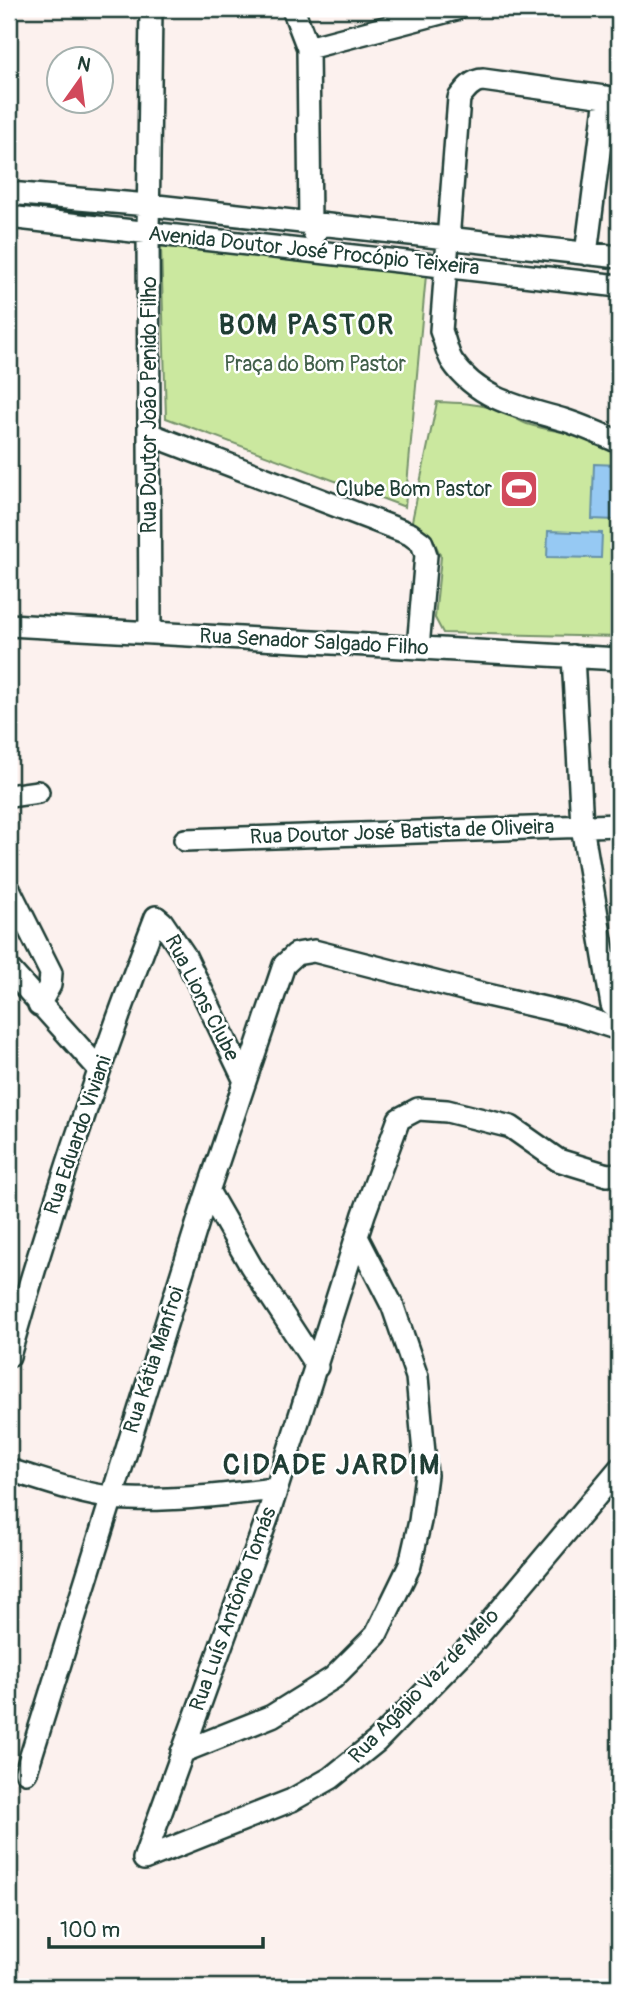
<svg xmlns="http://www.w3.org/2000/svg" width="628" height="1996" viewBox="0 0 628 1996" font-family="Pangolin,sans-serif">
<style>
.green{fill:#cbe89f;stroke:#75926a;stroke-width:2}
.water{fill:#96c9f3;stroke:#6691a7;stroke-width:2}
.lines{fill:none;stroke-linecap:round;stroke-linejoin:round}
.minor-casing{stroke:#1f3d34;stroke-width:26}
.minor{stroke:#fff;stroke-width:21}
.labels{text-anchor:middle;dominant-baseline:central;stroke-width:5;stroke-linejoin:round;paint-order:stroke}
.street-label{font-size:21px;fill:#1f3d34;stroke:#fff}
.park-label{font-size:21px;fill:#415f49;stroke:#fff}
.poi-label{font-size:21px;fill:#1f3d34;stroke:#fff;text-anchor:end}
.district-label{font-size:28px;font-weight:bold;letter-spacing:2px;fill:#1f3d34;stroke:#fff}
</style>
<rect width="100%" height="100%" fill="#fcf1ee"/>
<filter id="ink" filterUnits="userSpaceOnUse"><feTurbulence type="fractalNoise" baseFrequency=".0143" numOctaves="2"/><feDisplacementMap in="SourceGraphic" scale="14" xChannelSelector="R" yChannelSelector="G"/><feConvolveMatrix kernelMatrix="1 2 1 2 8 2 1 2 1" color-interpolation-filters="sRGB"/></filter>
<g filter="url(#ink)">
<!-- green -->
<path class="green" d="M161,245l265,30 -21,232 -239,-89z
M437,402c20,1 42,1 60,8 11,3 20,10 30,14 32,11 65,5 92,33v180l-176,-4 -8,-15 6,-61 -9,-20 -20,-16z"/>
<!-- water -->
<path class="water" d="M594,464l25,1 -3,55 -24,-1z
M548,531l54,2 -1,25 -54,-1z"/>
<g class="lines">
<!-- minor casing -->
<g class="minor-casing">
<path id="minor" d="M293,9l15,39 2,176 5,10
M308,48l148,-39
M619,99l-136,-19c-11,0 -18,10 -24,18l-18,233c4,9 6,22 11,30 26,39 71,47 112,59 19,6 37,14 55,22
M9,193l139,12 471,52
M9,217l610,69
M586,254l20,-157
M149,434l261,100 12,9 4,12 -8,93
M9,625l610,34
M150,633l-2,-401 3,-223
M573,656l9,170 30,179
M9,796l29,-4
M185,840l434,-15
M9,889l42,84 -1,12 -11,20
M9,969l90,100
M208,1191l43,75 66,101
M9,1356c42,-148 91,-295 147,-439l6,5 23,34 60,125
M9,1470c38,11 80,28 121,29 48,2 98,-5 146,-10
M182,1752l90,-36 61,-38 43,-43 34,-70 10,-44 6,-46 -9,-98 -24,-70 -36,-70
M26,1772l177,-566 81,-241 12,-11 18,-3 160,41 101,23 37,12
M144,1859l124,-343 96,-302 35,-95 19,-10 29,2 64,16 47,33 49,15 12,-1
M144,1859l148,-59 39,-22 46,-37 93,-95 149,-177"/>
</g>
<!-- minor -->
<use href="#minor" class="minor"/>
</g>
</g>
<!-- icons -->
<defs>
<g id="stadium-square" transform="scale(2.0125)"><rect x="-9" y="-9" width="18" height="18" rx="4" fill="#d1495b" stroke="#fff"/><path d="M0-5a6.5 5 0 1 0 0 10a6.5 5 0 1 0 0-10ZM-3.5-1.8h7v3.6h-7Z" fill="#fff"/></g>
</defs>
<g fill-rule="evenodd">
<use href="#stadium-square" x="519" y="489"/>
</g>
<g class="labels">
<!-- street labels -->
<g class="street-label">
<text transform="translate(314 251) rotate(6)">Avenida Doutor José Procópio Teixeira</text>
<text transform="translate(149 405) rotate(-90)">Rua Doutor João Penido Filho</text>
<text transform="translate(314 642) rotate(3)">Rua Senador Salgado Filho</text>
<text transform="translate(402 832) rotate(-2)">Rua Doutor José Batista de Oliveira</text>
<text transform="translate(202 998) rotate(63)">Rua Lions Clube</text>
<text transform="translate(78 1135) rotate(-71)">Rua Eduardo Viviani</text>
<text transform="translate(154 1360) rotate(-72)">Rua Kátia Manfroi</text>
<text transform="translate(233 1609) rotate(-70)">Rua Luís Antônio Tomás</text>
<text transform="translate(424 1686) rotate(-46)">Rua Agápio Vaz de Melo</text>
</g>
<!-- park labels -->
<g class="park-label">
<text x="315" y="364">Praça do Bom Pastor</text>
</g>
<!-- poi labels -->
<g class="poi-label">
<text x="492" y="489">Clube Bom Pastor</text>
</g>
<!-- district labels -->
<g class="district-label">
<text x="307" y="325">BOM PASTOR</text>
<text x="332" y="1465">CIDADE JARDIM</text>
</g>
</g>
<!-- margin -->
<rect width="628" height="1996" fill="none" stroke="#fff" stroke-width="35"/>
<rect x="18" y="18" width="593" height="1961" fill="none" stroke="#1f3d34" stroke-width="2.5" filter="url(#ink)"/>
<!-- north arrow -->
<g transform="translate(80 80) rotate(14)"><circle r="33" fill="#ffffff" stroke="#a5b1ae" stroke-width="2"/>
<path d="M0-5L12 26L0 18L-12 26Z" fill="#d1495b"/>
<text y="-10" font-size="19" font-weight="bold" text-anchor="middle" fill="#1f3d34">N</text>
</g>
<!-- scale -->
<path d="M49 1937v10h214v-10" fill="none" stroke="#1f3d34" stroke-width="3.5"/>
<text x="60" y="1937" font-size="21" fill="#1f3d34" stroke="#ffffff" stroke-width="5" paint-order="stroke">100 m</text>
</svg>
